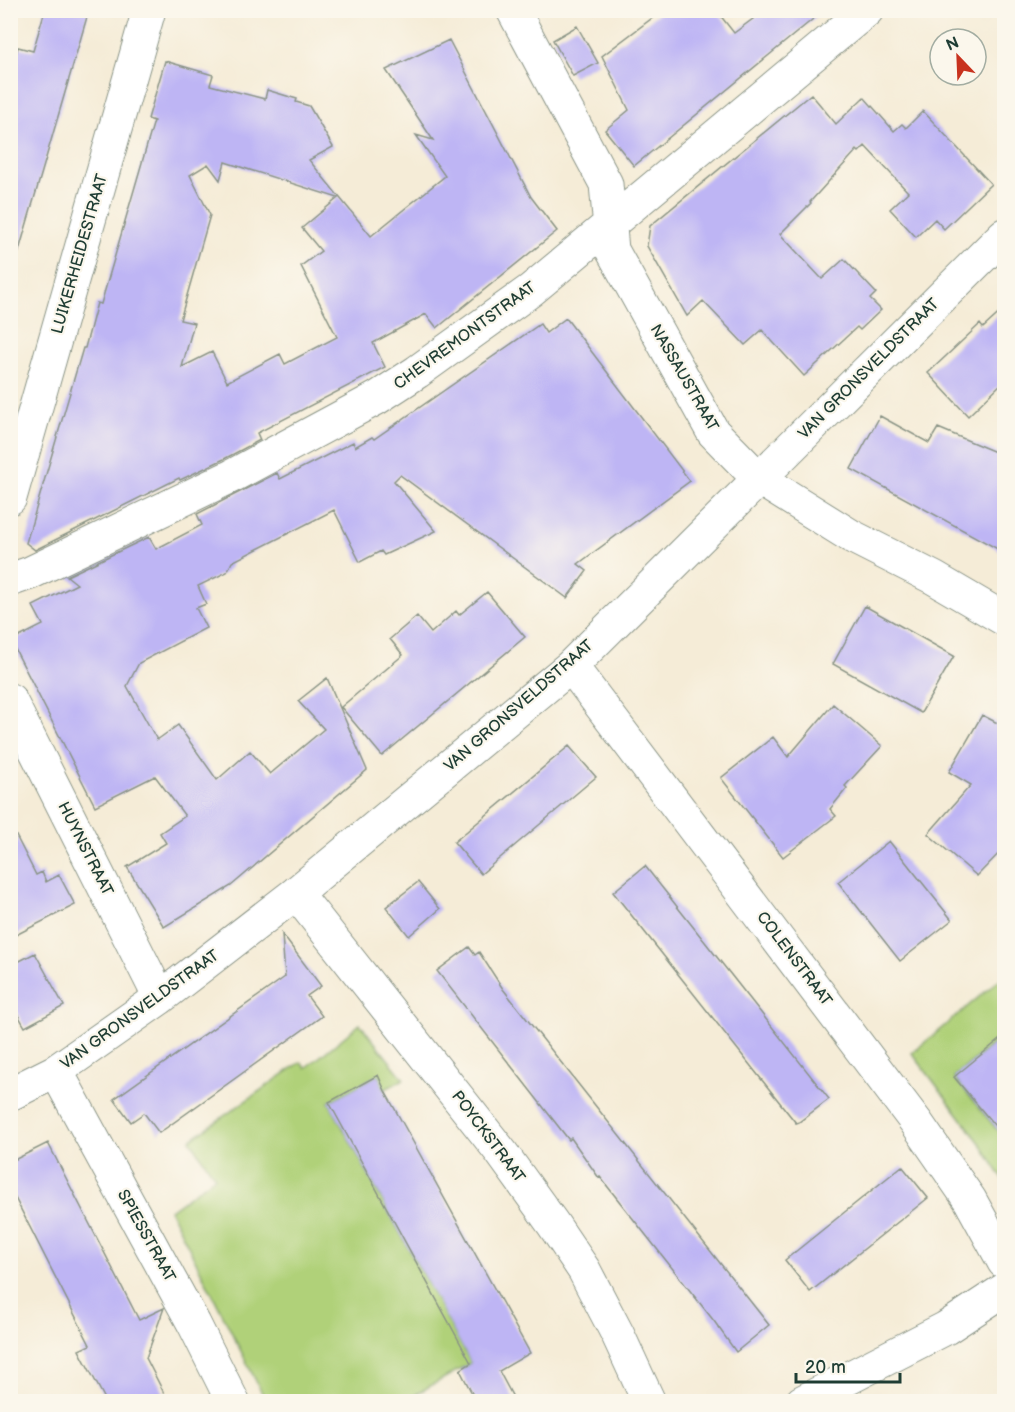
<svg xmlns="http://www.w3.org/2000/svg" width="1015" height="1412" viewBox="0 0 1015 1412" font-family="'Balsamiq Sans',sans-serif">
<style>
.green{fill:#b0d179;stroke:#688756;stroke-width:1.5}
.building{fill:#beb5f4;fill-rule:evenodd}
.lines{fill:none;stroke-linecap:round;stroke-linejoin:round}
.minor-casing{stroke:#8a9486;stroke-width:35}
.minor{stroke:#fff;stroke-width:33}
.labels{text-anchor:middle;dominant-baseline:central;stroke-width:4.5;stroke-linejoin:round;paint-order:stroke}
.street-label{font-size:16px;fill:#1f3d34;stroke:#fbf7ec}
</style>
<rect width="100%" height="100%" fill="#fbf7ec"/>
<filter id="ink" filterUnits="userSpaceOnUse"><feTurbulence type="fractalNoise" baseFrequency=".0167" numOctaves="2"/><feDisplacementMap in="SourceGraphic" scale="12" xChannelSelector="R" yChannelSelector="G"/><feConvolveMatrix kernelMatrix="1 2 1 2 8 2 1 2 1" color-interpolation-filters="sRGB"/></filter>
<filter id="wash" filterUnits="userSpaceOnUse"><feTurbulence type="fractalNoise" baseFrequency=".008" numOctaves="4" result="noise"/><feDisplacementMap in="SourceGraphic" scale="24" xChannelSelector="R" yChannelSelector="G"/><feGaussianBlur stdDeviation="1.35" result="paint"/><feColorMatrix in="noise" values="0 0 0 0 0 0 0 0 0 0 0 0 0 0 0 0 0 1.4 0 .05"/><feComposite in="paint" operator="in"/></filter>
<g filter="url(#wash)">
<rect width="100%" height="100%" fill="#f5ecd7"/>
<!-- green -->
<path class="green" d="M1004,976v59l-50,42 50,61v43l-24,-38 -68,-90z
M360,1024l44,55 -20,11 -6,-15 -49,27 142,261 -67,38h-138l-96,-191 45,-33 -25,-37 111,-78 5,6z"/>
<g id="blocks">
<!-- building -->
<path class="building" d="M45,10h44l-71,244 -8,-2v-178l8,-27 15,4z
M663,10h53l18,23 31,-23h59l-190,156 -29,-36 24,-20 -27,-54z
M577,26l21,37 -25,13 -20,-36z
M449,40l82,157 26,34 -120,97 -11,-14 -53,29 12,24 -128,66 3,7 -36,19 -44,21 -1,-2 -144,72 -9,-7 57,-195h2l12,-45 4,1 53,-183 -6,-2 17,-58 48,14 -3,10 55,14 2,-9 30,9 -1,3 13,4 24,41 -24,13 62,76 74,-60 -29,-41 17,5 -47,-70zM225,162l113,36 -36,30 19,23 -20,15 36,71 -52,27 -5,-10 -53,28 -15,-30 -30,15 12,-44 -14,-3 30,-105 -20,-40 18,-11 12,16z
M811,94l25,30 28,-27 30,34 8,-7 4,4 17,-17 68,73 -47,45 -9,-10 -19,18 -26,-28 18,-17 -43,-46 -6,6 -2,-2 -47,52 1,1 -31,31 42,45 22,-20 32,34 -6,6 11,11 -21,20 -3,-3 -53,49 -42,-46 -17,15 -42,-44 -16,15 -40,-70 3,-20z
M1005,308v72l-37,36 -40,-43 52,-49 3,4z
M566,318l124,163 -112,83 9,7 -20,27 -167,-123 -6,6 42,50 -52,24 -3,-4 -21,11 -26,-52 -102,52 -5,10 -29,14 8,18 -10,4 10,20 -67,35 -12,23 30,54 21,-15 39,55 33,-29 20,23 54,-45 -26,-28 29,-23 40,92 -136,116 -67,41 -37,-60 39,-24 -6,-10 25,-17 -30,-40 -60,30 -84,-165 32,-16 -10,-19 44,-22 -10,-8 82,-39 7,12 46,-24 -5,-11 80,-41 3,6 73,-37 2,5 17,-10 2,2 166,-115 6,9z
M880,416l49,27 9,-15 67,28v97l-154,-84z
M487,592l38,45 -143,119 -41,-49 62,-52 -13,-16 27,-23 14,17 25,-22 3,4z
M865,606l89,50 -33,57 -88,-49z
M833,704l49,42 -37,40 2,2 -17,21 6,7 -53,41 -62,-79 52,-41 15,20z
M982,715l23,12v120l-28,29 -49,-42 43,-49 -22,-13z
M569,746l27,31 -115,97 -27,-32z
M10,824l26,51 6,-3 4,10 13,-7 16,30 -65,33z
M889,841l63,79 -52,41 -62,-79z
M645,866l184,233 -30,23 -3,1 -183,-231z
M418,882l22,27 -31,27 -23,-29z
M282,934l39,52 -14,10 15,20 -163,117 -15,-20 -13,9 -17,-23 171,-122z
M469,947l6,8 4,-3 24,37 266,336 -33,27 -22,-31 -114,-144 -1,1 -28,-40 -2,2 -132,-169z
M35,953l29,53 -39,21 -15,-26v-35z
M1005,1035v103l-51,-61z
M378,1075l8,18 144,260 -31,18 16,30h-39l-16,-31 11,-7 -142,-261z
M48,1143l91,177 25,-12 -18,50 22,43h-62l-27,-51 11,-5 -80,-157v-26z
M902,1166l26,32 -118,94 -25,-32z"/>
</g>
</g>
<g filter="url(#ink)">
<use href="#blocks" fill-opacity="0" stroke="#8a9486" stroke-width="1.5"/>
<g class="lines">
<!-- minor casing -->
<g class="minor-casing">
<path id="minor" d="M513,10l93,174 6,66 101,182 45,46 93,58 83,42 70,41
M10,498l139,-488
M10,580l20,-7 202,-97 145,-78 40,-26 114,-82 336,-280
M571,666l345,456 54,78 34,62
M10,700l150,298
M296,893l205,259 52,72 31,46 34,65 31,67
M56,1071l138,253 39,78
M10,1094l46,-23 104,-73 136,-105 275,-227 433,-431
M802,1402l144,-74 58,-38"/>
</g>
<!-- minor -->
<use href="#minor" class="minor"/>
</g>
</g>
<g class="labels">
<!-- street labels -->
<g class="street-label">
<text transform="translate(80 254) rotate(-74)">LUIKERHEIDESTRAAT</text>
<text transform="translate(465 336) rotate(-36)">CHEVREMONTSTRAAT</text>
<text transform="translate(869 369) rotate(-45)">VAN GRONSVELDSTRAAT</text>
<text transform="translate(684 378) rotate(60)">NASSAUSTRAAT</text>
<text transform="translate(519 706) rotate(-41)">VAN GRONSVELDSTRAAT</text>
<text transform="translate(85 849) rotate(63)">HUYNSTRAAT</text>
<text transform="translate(794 959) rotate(53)">COLENSTRAAT</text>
<text transform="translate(140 1010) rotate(-36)">VAN GRONSVELDSTRAAT</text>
<text transform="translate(488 1137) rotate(53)">POYCKSTRAAT</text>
<text transform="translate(146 1236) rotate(61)">SPIESSTRAAT</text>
</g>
</g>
<!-- margin -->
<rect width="1015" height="1412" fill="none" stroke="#fbf7ec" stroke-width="36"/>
<!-- north arrow -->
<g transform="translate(958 57) rotate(337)"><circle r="28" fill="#fbf7ec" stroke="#a3ada2" stroke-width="1.5"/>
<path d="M0-4.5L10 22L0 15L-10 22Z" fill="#c8321e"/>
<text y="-9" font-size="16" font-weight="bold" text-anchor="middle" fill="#1f3d34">N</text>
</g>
<!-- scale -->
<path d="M796 1373v9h104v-9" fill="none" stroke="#1f3d34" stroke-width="3"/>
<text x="805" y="1373" font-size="18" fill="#1f3d34" stroke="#fbf7ec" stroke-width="4.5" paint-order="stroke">20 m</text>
</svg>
